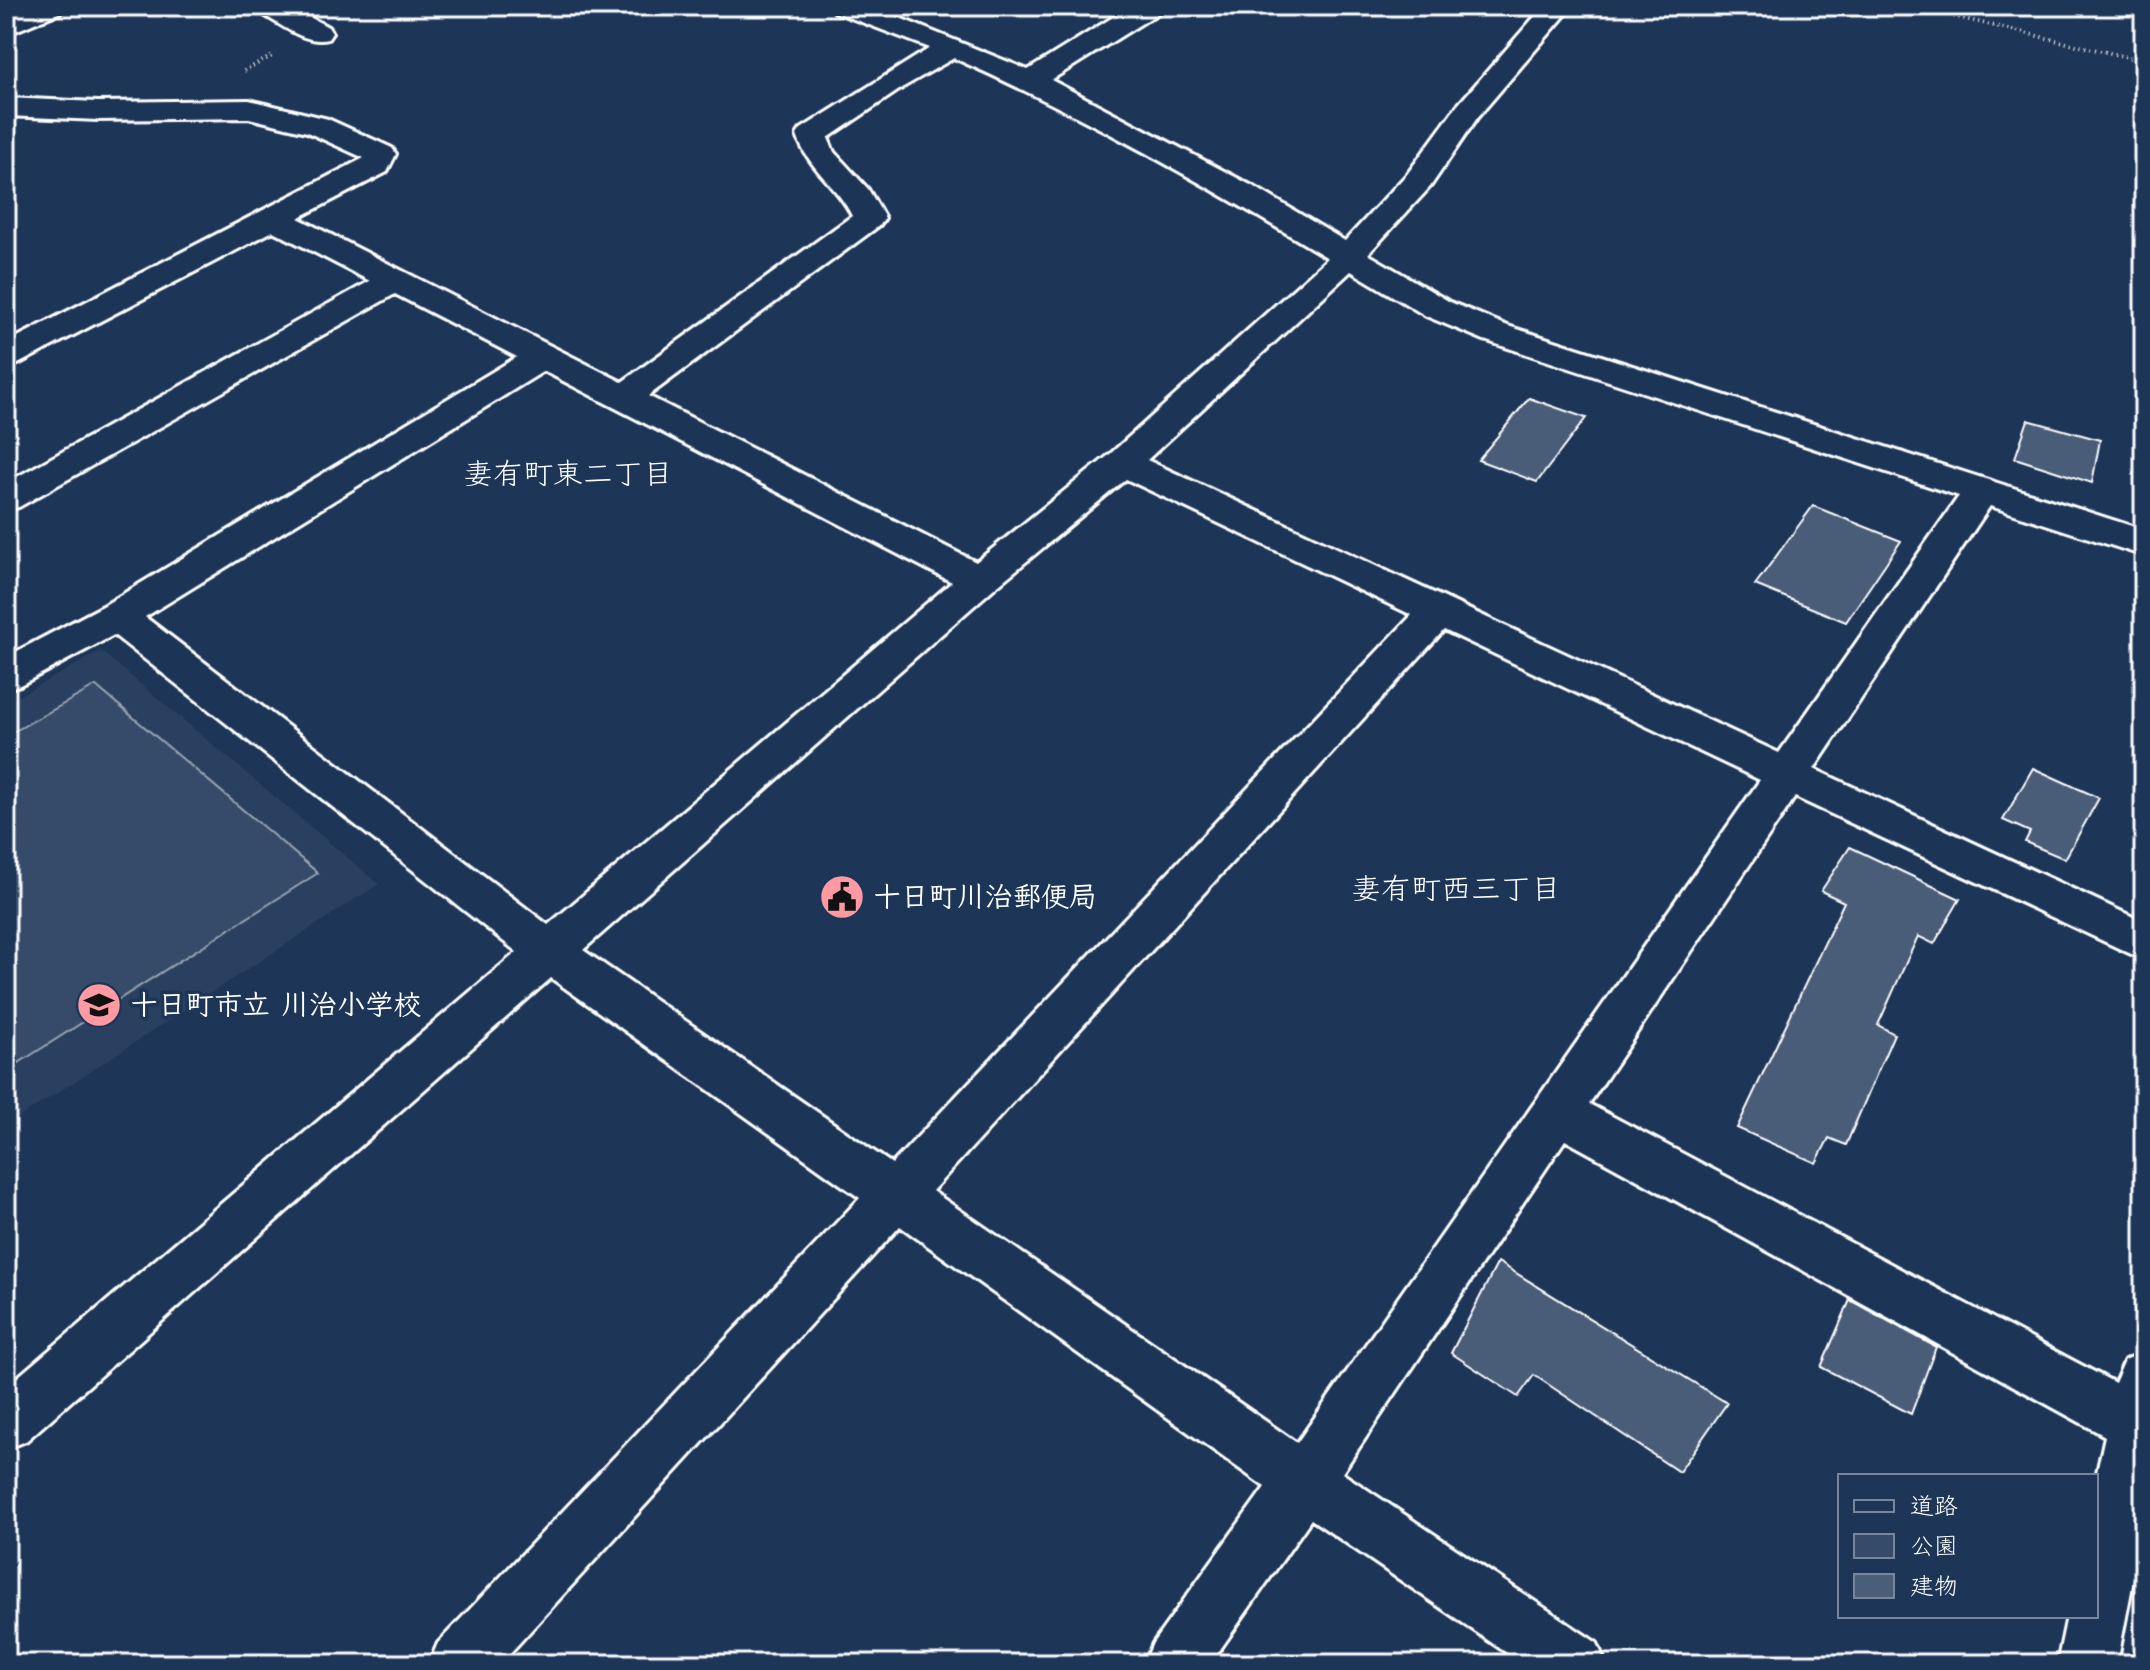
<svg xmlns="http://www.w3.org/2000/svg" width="2150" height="1670" viewBox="0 0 2150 1670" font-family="'Architects Daughter','Klee One',sans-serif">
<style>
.built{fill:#2a4161}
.green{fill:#364b69;stroke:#9aa5b4;stroke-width:2}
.building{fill:#4a5d79;stroke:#fff;stroke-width:2}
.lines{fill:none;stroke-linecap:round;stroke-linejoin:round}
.minor-casing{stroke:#fff;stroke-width:6}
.highway-casing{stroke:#fff;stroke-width:6}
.path{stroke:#fff;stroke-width:4;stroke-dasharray:1 4;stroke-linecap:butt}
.minor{fill:#1d3557;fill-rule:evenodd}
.highway{fill:#1d3557;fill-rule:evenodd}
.labels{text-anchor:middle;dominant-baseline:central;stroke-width:7;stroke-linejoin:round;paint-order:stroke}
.poi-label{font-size:28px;font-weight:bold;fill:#fff;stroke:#1d3557;text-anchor:start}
.neighbourhood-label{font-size:30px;fill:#fff;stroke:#1d3557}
</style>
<rect width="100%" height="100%" fill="#1d3557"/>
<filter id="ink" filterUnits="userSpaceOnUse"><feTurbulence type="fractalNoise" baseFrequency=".0125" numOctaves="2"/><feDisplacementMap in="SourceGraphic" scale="16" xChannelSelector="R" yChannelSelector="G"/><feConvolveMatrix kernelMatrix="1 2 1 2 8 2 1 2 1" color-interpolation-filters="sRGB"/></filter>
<g filter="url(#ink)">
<!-- built -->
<path class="built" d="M101,651l278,233 -373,242v-423z"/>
<!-- green -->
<path class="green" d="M96,686l222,187 -312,198v-335z"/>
<!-- building -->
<path class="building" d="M1529,398l57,20 -49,64 -59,-22z
M2028,420l72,20 -8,43 -77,-25z
M1813,506l88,35 -55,81 -91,-37z
M2033,768l66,30 -34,61 -40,-17 5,-10 -27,-12z
M1850,847l110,52 -26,45 -16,-8 -40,89 16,9 -48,111 -17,-7 -13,25 -79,-35 107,-226 -23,-11z
M1498,1262l229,141 -48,69 -145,-97 -16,22 -67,-44z
M1850,1300l86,47 -25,67 -90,-47z"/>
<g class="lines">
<!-- minor casing -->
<g class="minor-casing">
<path id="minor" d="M6,6h31l11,8 -4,6 -10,2 -28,-8z
M255,6h34l39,21 4,6 -4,6c-23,6 -49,-16 -69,-27z
M831,6h39l158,64 103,-64h33l-4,6 -109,68 207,109 87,52 63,-68 49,-67 87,-100h29l-96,112 -47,69 -62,67 82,48 58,24 636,204v26l-154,-50 -176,263 330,153v38l-349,-163 -206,307 526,279 10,-23 19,-8v171l-27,141h-60l10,-48h29v-139l9,-41 -540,-296 -223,333 255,170 9,21h-83l-212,-145 -101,145h-66l9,-21 112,-156 -365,-261 -400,438h-71l9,-21 422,-445 -309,-220 -525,463 -20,8v-62l511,-435 -403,-317 -94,50 -14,4v-32l97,-51 414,-249 -122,-63 -376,213 -13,4v-28l364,-202 -97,-50 -255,133 -12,3v-24l358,-185 -57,-26 -58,-14 -151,2 -92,-4v-18l92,4 151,-2 79,19 64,29 4,6 -9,18 -89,46 324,164 230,-166c-14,-30 -45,-48 -55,-81l4,-6 129,-81 -95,-36zM954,58c129,57 253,127 374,200l-219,197 -133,107 -328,-166 232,-171 5,-7 -17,-29 -34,-37 -6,-14 77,-52zM1351,271l75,45 58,24 475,156 -180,257 -632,-293zM544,371l408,211 -404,343 -403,-308zM1126,479l286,136 -520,549 -309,-214 410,-361zM1444,630l316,150 -463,663 -365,-252z"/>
</g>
<!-- highway casing -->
<g class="highway-casing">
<path id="highway" d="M29,6h36l-4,6 -55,23v-19z"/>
</g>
<!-- path -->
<path class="path" d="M1910,6l234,55
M244,71l30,-16"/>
<!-- minor -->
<use href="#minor" class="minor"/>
<!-- highway -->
<use href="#highway" class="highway"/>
</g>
</g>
<!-- icons -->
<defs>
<g id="civic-disc" transform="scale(2.3)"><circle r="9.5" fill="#ff9aa2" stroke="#1d3557"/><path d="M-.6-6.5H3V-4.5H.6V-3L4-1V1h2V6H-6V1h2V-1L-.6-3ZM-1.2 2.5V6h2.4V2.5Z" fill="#111"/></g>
<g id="school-disc" transform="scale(2.3)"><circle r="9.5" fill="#ff9aa2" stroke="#1d3557"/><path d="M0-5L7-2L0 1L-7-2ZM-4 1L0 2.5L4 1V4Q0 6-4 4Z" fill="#111"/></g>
</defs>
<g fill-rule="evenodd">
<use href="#civic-disc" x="842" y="897"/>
<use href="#school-disc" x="99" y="1005"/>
</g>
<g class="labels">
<!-- poi labels -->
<g class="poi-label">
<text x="873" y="897">十日町川治郵便局</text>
<text x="130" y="1005">十日町市立 川治小学校</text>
</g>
<!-- neighbourhood labels -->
<g class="neighbourhood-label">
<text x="568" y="475">妻有町東二丁目</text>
<text x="1456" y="890">妻有町西三丁目</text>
</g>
</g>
<!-- margin -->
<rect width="2150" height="1670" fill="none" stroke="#1d3557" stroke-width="32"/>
<rect x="16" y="16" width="2118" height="1638" fill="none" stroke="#fff" stroke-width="3" filter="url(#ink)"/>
<!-- legend -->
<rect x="1838" y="1474" width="260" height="144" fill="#1d3557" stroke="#77869a" stroke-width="2"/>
<rect x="1854" y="1500" width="40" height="12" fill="#1d3557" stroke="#77869a" stroke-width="2"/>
<text x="1910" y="1514" font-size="24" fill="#ffffff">道路</text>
<rect x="1854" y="1534" width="40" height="24" fill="#364b69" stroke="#77869a" stroke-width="2"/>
<text x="1910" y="1554" font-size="24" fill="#ffffff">公園</text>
<rect x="1854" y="1574" width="40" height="24" fill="#4a5d79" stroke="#77869a" stroke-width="2"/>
<text x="1910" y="1594" font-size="24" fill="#ffffff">建物</text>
</svg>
